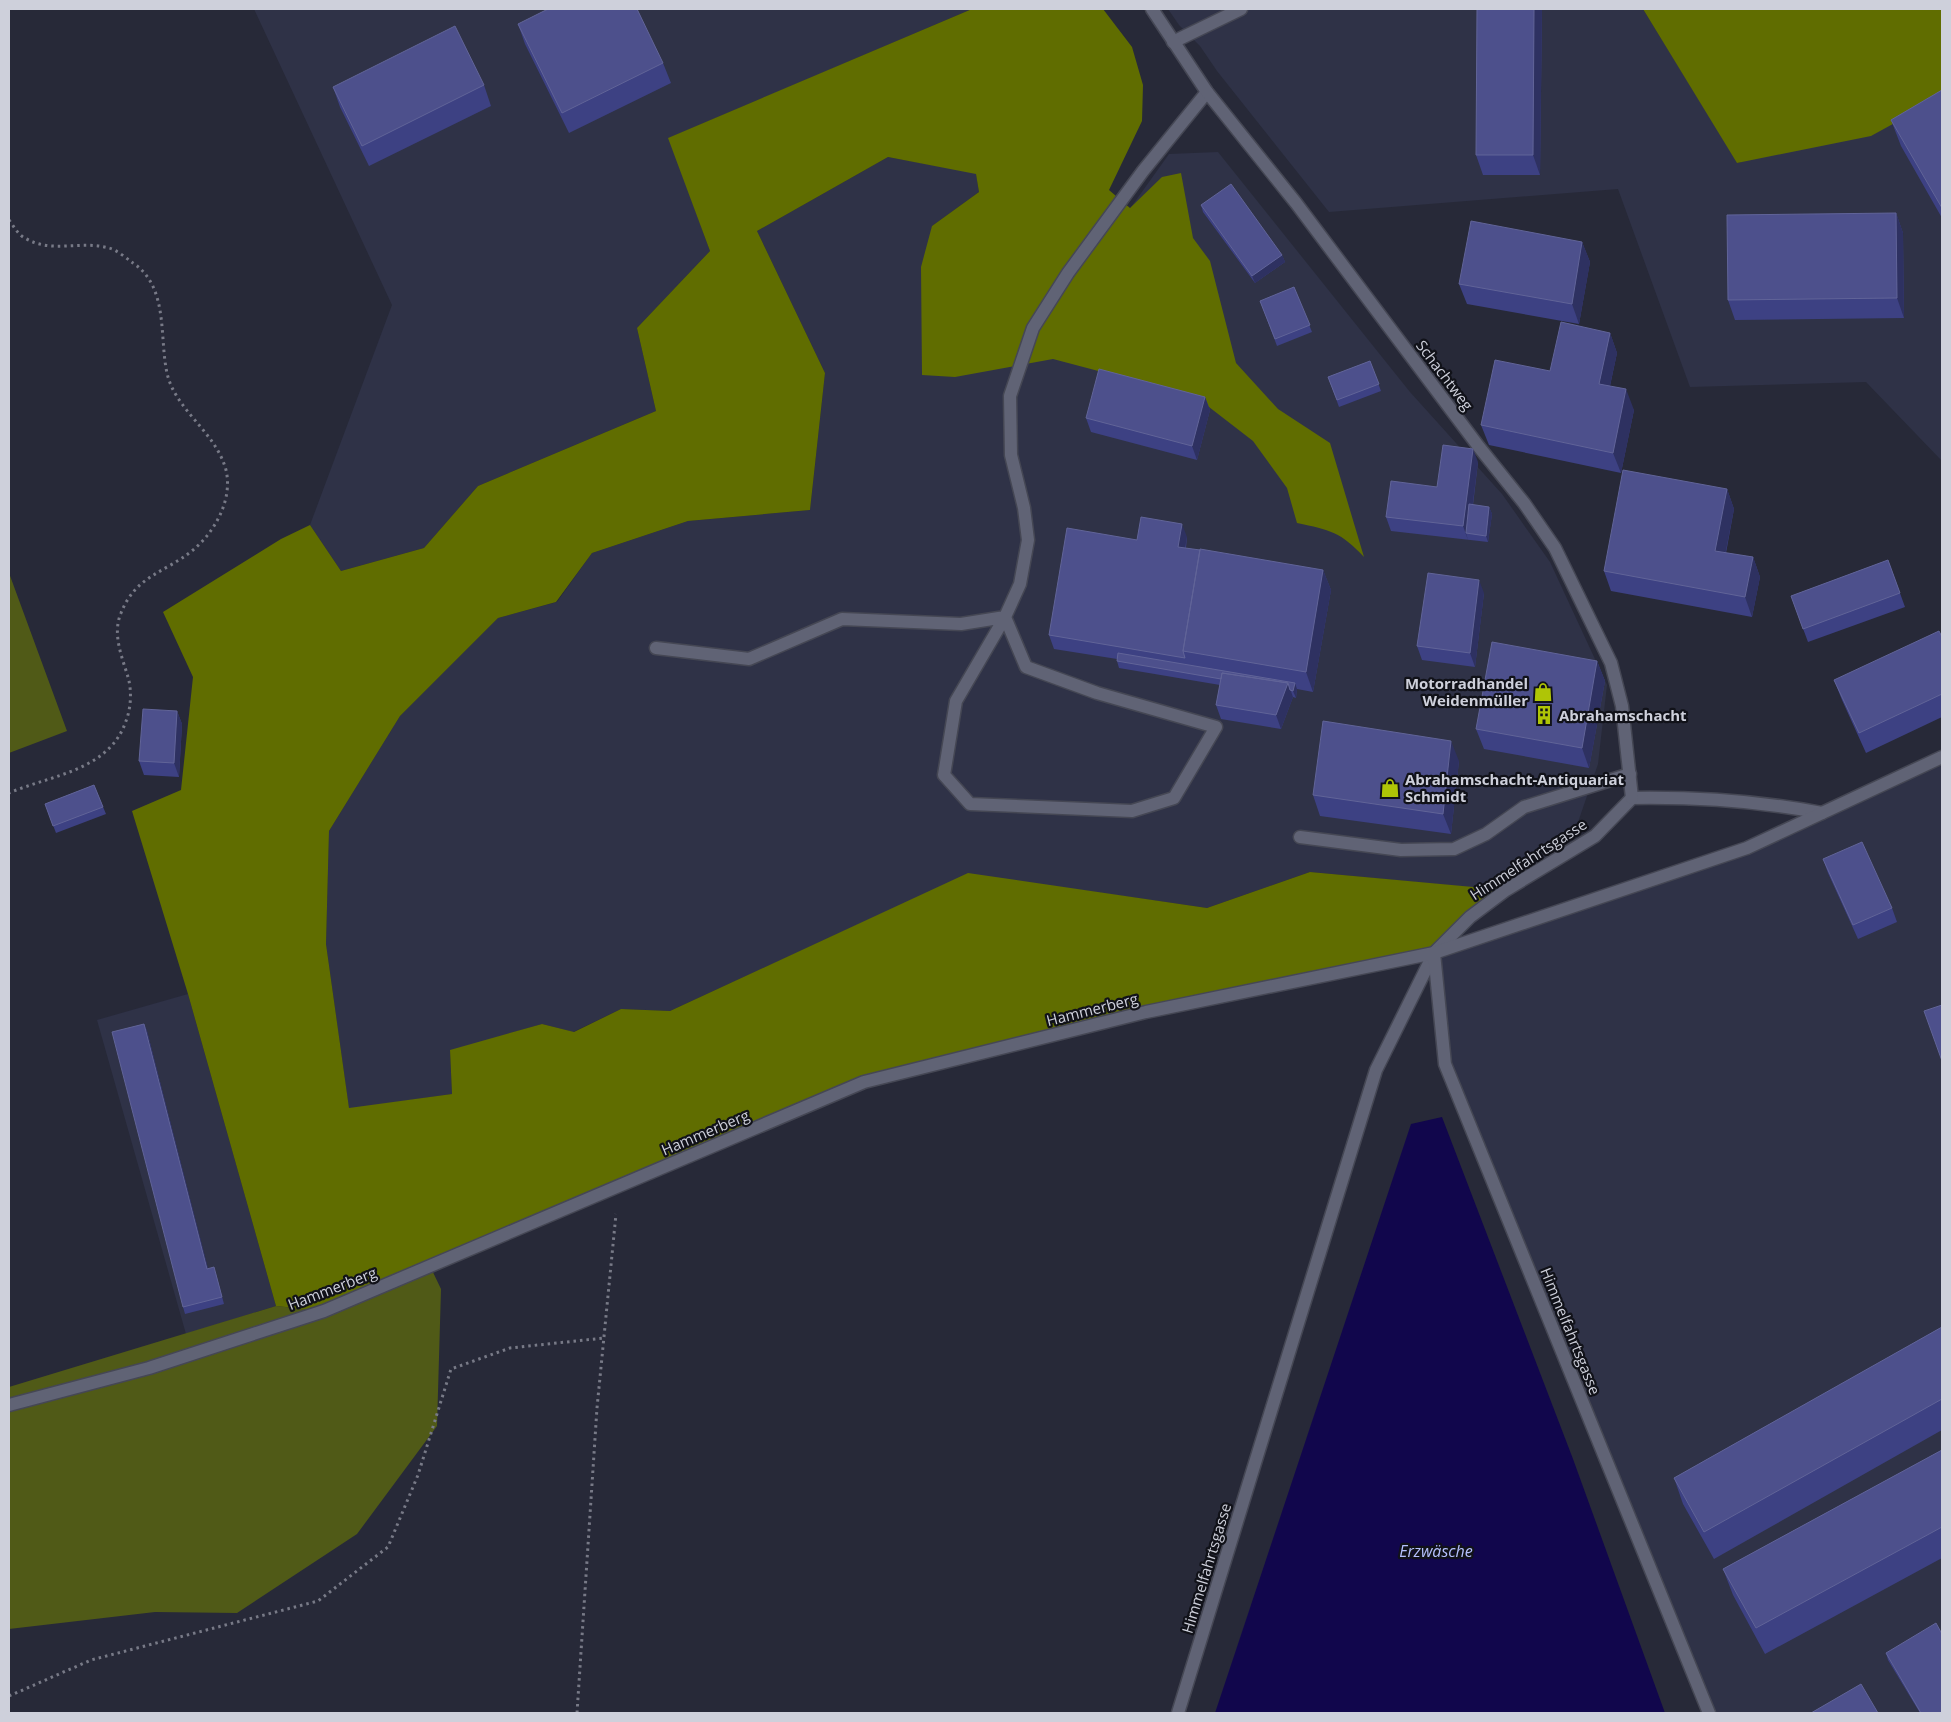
<svg xmlns="http://www.w3.org/2000/svg" width="1951" height="1722" viewBox="0 0 1951 1722" font-family="'Open Sans',sans-serif">
<style>
.built{fill:#2f3247}
.green{fill:#505a17}
.forest{fill:#606d00}
.water{fill:#11064c}
.lines{fill:none;stroke-linecap:round;stroke-linejoin:round}
.service-casing{stroke:#454754;stroke-width:15}
.minor-casing{stroke:#454754;stroke-width:15}
.path{stroke:#787a87;stroke-width:3;stroke-dasharray:2.5 4;stroke-linecap:butt}
.service{stroke:#606375;stroke-width:12}
.minor{stroke:#606375;stroke-width:12}
.wall{fill:#3d4183}
.shaded-wall{fill:#2e3161}
.building{fill:#4d508c;stroke:#616498}
.labels{text-anchor:middle;dominant-baseline:central;stroke-width:4.5;stroke-linejoin:round;paint-order:stroke}
.street-label{font-size:15px;fill:#ced0db;stroke:#111219}
.poi-label{font-size:15px;font-weight:bold;fill:#ced0db;stroke:#111219;text-anchor:start}
.water-label{font-size:16px;font-style:italic;fill:#b5c0fe;stroke:#111219}
</style>
<rect width="100%" height="100%" fill="#272938"/>
<!-- built -->
<path class="built" d="M254,9h718l-303,129 41,113 -73,77 19,83 -178,75 -54,62 -83,23 -31,-46 82,-220z
M1168,9h475l95,154 204,-66v364l-76,-79 -176,5 -72,-198 -289,23 -112,-141 -17,-25 -21,-21z
M1218,152l192,240 92,102 48,68 57,123 -9,79 -22,64 -98,60 -168,-16 -103,36 -239,-34 -298,137 -49,-2 -48,23 -31,-8 -92,27 2,43 -103,15 -23,-165 3,-113 71,-115 98,-98 59,-16 35,-49 96,-32 122,-11 15,-137 -68,-142 131,-74 88,16 3,19 -47,34 152,47 85,-119z
M1942,757v956h-233l-264,-649 -11,-111 313,-105z
M188,994l88,312 -90,28 -89,-314z"/>
<!-- green -->
<path class="green" d="M9,573l58,158 -58,22z
M430,1266l11,23 -4,137 -80,108 -120,79 -82,-1 -146,17v-242l267,-81 48,5z"/>
<!-- forest -->
<path class="forest" d="M972,9h131l29,38 11,38 -1,36 -33,69 21,18 32,-31 19,-4 12,65 17,23 26,102 42,46 52,34 34,114c-23,-25 -34,-27 -67,-34l-10,-35 -34,-47 -44,-34 -54,-21 -102,-27 -98,18 -33,-2 -1,-108 11,-41 47,-34 -3,-18 -88,-17 -131,74 68,142 -15,137 -122,11 -96,32 -36,49 -58,16 -98,98 -71,115 -3,113 23,164 103,-14 -2,-44 92,-26 32,8 47,-23 49,2 298,-138 239,35 103,-36 196,18 -72,63 -570,129 -540,229 -48,-5 -88,-312 -56,-183 49,-21 12,-113 -30,-65 118,-73 29,-14 31,46 83,-23 54,-62 178,-75 -19,-83 73,-77 -42,-113z
M1643,9h299v88l-71,39 -134,27z"/>
<!-- water -->
<path class="water" d="M1442,1117l131,342 92,254h-450l196,-589z"/>
<g class="lines">
<!-- service casing -->
<g class="service-casing">
<path id="service" d="M1173,42l68,-33
M1005,617l21,50 71,26 119,34 -42,71 -42,13 -162,-7 -26,-29 12,-74z
M656,648l93,11 93,-40 119,5 44,-7 15,-33 8,-44 -4,-32 -13,-53 -1,-59 23,-68 35,-55 75,-102 64,-79
M1300,837l101,13 53,-1 32,-15 38,-27 106,-33
M1178,1713l198,-643 58,-117 36,-36 36,-27 89,-54 37,-38c65,-1 127,3 190,15"/>
</g>
<!-- minor casing -->
<g class="minor-casing">
<path id="minor" d="M1152,9l55,83 89,111 183,244 45,56 31,45 56,115 11,43 10,92
M1434,953l11,111 264,649
M9,1405l140,-37 175,-57 540,-229 282,-70 288,-59 313,-105 195,-91"/>
</g>
<!-- path -->
<path class="path" d="M9,220c4,5 9,15 16,18 26,16 55,2 84,10 8,2 17,10 24,15 36,24 26,74 34,110 8,37 49,59 59,97 7,29 -11,62 -33,80 -28,23 -57,25 -72,63 -9,21 1,44 7,64 4,14 3,31 -2,44 -17,50 -75,54 -117,72
M9,1696l82,-36 227,-59 70,-54 30,-72 33,-106 59,-21 94,-10
M577,1713l20,-305 19,-194"/>
<!-- service -->
<use href="#service" class="service"/>
<!-- minor -->
<use href="#minor" class="minor"/>
</g>
<!-- wall -->
<path class="wall" d="M1542,9l-2,166h-57l-7,-20z
M518,24l145,39 8,20 -102,50 -44,-89z
M484,85l7,21 -122,60 -29,-59 -7,-20z
M1942,90v128l-41,-72 -10,-26z
M1201,205l81,50 3,7 -30,21 -52,-71z
M1896,213l7,20 1,85 -169,2 -7,-20z
M1582,242l8,20 -11,62 -112,-20 -8,-20z
M1294,287l18,45 -35,14 -17,-45z
M1610,333l7,20 -7,33 24,24 -13,63 -132,-28 -8,-20 69,-54z
M1370,361l11,30 -42,16 -11,-30z
M1205,397l5,13 -13,50 -106,-28 -5,-14z
M1478,462l-5,43 16,2 3,7 -4,28 -97,-11 -5,-14z
M1727,489l7,20 -8,44 27,4 7,20 -8,40 -141,-26 -7,-20z
M1187,537l-1,11 137,22 8,20 -18,102 -16,-3 -1,9 -3,-1 -12,32 -60,-10 -5,-14 4,-20 -101,-17 -2,-7v-2l-63,-10 -5,-14 88,-95z
M1888,560l17,47 -97,35 -17,-46z
M1484,593l-9,74 -53,-7 -5,-14z
M1942,637v80l-76,36 -24,-53 -8,-20z
M1597,661l8,20 -16,87 -105,-19 -8,-20z
M177,711l5,13 -3,53 -35,-2 -5,-14z
M1459,761l-8,73 -131,-18 -7,-21z
M94,785l12,29 -50,19 -11,-29z
M1823,859l69,49 5,14 -39,17 -30,-66z
M144,1024l3,7 61,238 8,5 8,30 -39,10 -2,-7z
M1942,1327v103l-228,129 -31,-55 -9,-26z
M1942,1450v108l-177,96 -32,-59 -10,-26z
M1886,1653l56,60h-22l-32,-53z"/>
<!-- shaded-wall -->
<path class="shaded-wall" d="M1534,9h8l-2,166 -7,-20z
M1896,213l7,20 1,85 -7,-20z
M1582,242l8,20 -11,62 -7,-20z
M1282,255l3,7 -30,21 -3,-7z
M1610,333l7,20 -11,51 -7,-20z
M1626,389l8,21 -13,63 -8,-20z
M1205,397l5,13 -13,50 -5,-14z
M1473,449l5,13 -9,71h-3l2,7 -5,-14z
M1727,489l7,20 -12,62 -7,-20z
M1489,507l3,7 -4,28 -2,-6z
M1182,524l5,13 -4,23 -5,-13z
M1753,557l7,20 -8,40 -7,-20z
M1323,570l8,20 -18,102 -7,-20z
M1479,580l5,13 -9,74 -5,-14z
M1597,661l8,20 -16,87 -7,-20z
M1288,683l5,14 -12,32 -5,-14z
M1295,683l2,6 -1,9 -3,-7z
M177,711l5,13 -3,53 -5,-14z
M1451,741l8,20 -8,73 -8,-20z
M144,1024l3,7 63,245 -3,-7z"/>
<!-- building -->
<path class="building" d="M548,9h89l26,54 -101,50 -44,-89z
M1477,9h57l-1,146h-57z
M455,26l29,59 -122,61 -29,-59z
M1942,90v118l-51,-88z
M1231,184l51,71 -30,21 -51,-71z
M1896,213l1,85 -169,2 -1,-85z
M1471,221l111,21 -10,62 -113,-20z
M1294,287l16,38 -35,14 -15,-38z
M1561,322l49,11 -11,51 27,5 -13,64 -132,-28 14,-65 55,11z
M1370,361l9,23 -42,16 -9,-23z
M1099,369l106,28 -13,49 -106,-28z
M1443,445l30,4 -10,77 -77,-9 5,-36 46,6z
M1623,470l104,19 -12,62 38,6 -8,40 -141,-26z
M1469,504l20,3 -3,29 -20,-3z
M1141,517l41,7 -4,23 22,3 -17,101 2,7 -136,-23 18,-107 70,12z
M1200,549l123,21 -17,102 -123,-21z
M1888,560l12,33 -97,36 -12,-33z
M1428,573l51,7 -9,73 -53,-7z
M1939,631l3,6v57l-83,39 -25,-53z
M1492,642l105,19 -15,87 -106,-19z
M1118,653l177,30 -2,8 -3,-1 -2,-7 -66,-10 -1,6 -104,-18z
M1222,673l66,10 -12,32 -60,-10z
M143,709l34,2 -3,52 -35,-2z
M1323,721l128,20 -8,73 -130,-19z
M94,785l9,22 -50,19 -8,-22z
M1862,842l30,66 -39,17 -30,-66z
M1942,1005v56l-18,-50z
M144,1024l63,245 7,-2 8,30 -39,10 -71,-275z
M1942,1327v72l-238,133 -30,-54z
M1942,1450v77l-186,101 -33,-59z
M1936,1623l6,11v79h-21l-35,-60z
M1861,1684l17,29h-67z"/>
<!-- icons -->
<defs>
<g id="shop-bare" transform="scale(1.5)"><path d="M-5-2.5h2.3a2.7 3.5 0 0 1 5.4 0H5L5.5 6h-11ZM-1.5-2.5h3a1.5 2.3 0 0 0-3 0Z" fill="#afc506" stroke="#111219" stroke-width="2.5" paint-order="stroke"/></g>
<g id="building-bare" transform="scale(1.5)"><path d="M-4-6H4V6H1V3H-1V6H-4ZM-2.5-4.3h1.7v1.8h-1.7ZM.8-4.3h1.7v1.8H.8ZM-2.5-1h1.7V.8h-1.7ZM.8-1h1.7V.8H.8Z" fill="#afc506" stroke="#111219" stroke-width="2.5" paint-order="stroke"/></g>
</defs>
<g fill-rule="evenodd">
<use href="#shop-bare" x="1543" y="692"/>
<use href="#building-bare" x="1544" y="715"/>
<use href="#shop-bare" x="1390" y="788"/>
</g>
<g class="labels">
<!-- street labels -->
<g class="street-label">
<text transform="translate(1445 375) rotate(53)">Schachtweg</text>
<text transform="translate(1528 859) rotate(-33)">Himmelfahrtsgasse</text>
<text transform="translate(1092 1009) rotate(-14)">Hammerberg</text>
<text transform="translate(705 1132) rotate(-23)">Hammerberg</text>
<text transform="translate(332 1288) rotate(-21)">Hammerberg</text>
<text transform="translate(1571 1331) rotate(68)">Himmelfahrtsgasse</text>
<text transform="translate(1206 1568) rotate(-73)">Himmelfahrtsgasse</text>
</g>
<!-- poi labels -->
<g class="poi-label">
<text x="1528" y="683" text-anchor="end">Motorradhandel<tspan x="1528" dy="17">Weidenmüller</tspan></text>
<text x="1559" y="715">Abrahamschacht</text>
<text x="1405" y="779">Abrahamschacht-Antiquariat<tspan x="1405" dy="17">Schmidt</tspan></text>
</g>
<!-- water labels -->
<g class="water-label">
<text x="1436" y="1551">Erzwäsche</text>
</g>
</g>
<!-- border -->
<rect width="1951" height="1722" fill="none" stroke="#ced0db" stroke-width="20"/>
</svg>
